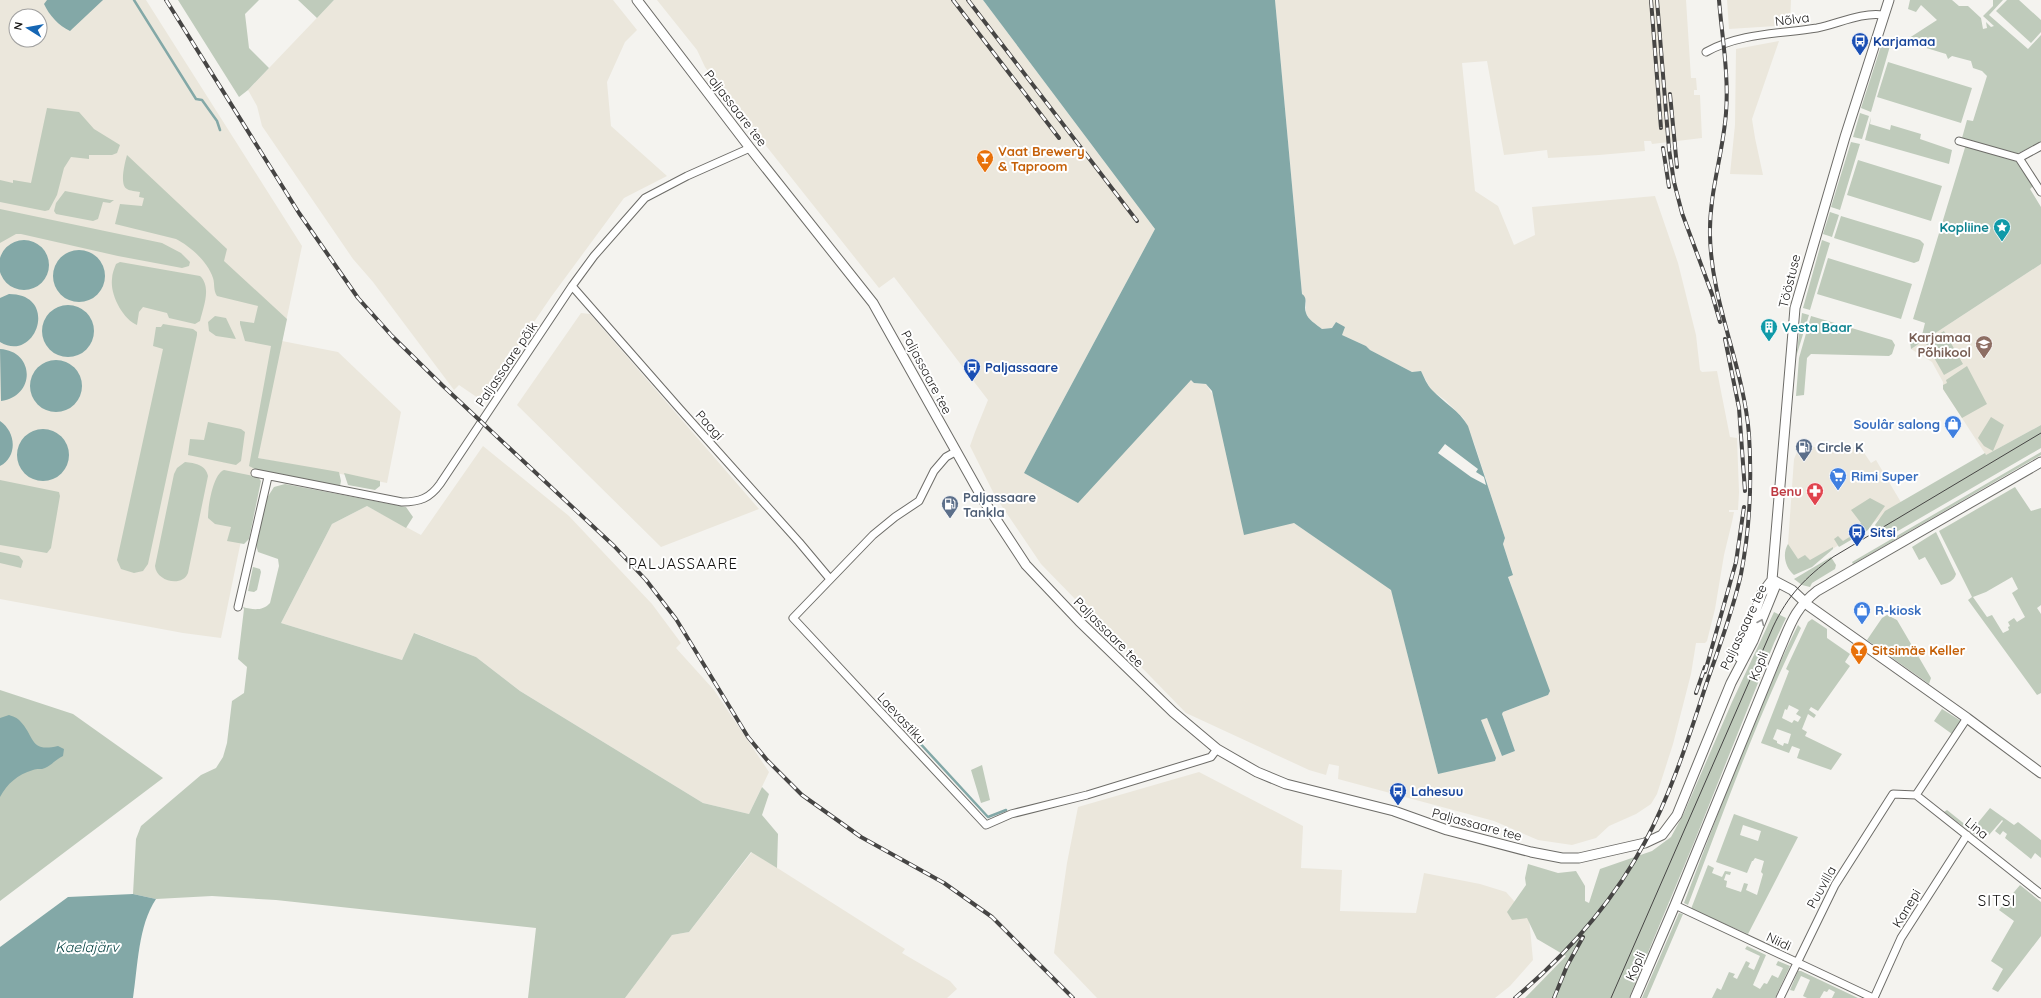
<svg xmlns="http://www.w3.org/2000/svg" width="2041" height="998" viewBox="0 0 2041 998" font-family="Quicksand,sans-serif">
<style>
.built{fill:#ebe7dc;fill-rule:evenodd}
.green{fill:#bfcbbb;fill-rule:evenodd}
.water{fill:#83a8a7}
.pier{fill:#f4f3ef}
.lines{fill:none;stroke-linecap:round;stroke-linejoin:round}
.stream{stroke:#83a8a7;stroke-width:2.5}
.minor-casing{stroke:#6d6c68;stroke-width:9}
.tertiary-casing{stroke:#6d6c68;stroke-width:11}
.minor{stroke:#fff;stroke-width:7}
.tertiary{stroke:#fff;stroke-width:9}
.tram{stroke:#464544;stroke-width:1}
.rail-casing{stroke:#464544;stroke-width:4}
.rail{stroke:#fff;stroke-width:2.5;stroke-dasharray:8;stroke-linecap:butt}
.oneway{stroke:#959594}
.labels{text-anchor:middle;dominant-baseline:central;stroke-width:4;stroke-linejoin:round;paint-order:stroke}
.street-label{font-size:13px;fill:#141312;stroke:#fff}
.transit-label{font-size:13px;font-weight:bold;fill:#164399;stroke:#fff;text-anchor:start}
.food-label{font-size:13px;font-weight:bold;fill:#c56008;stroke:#fff;text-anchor:start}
.culture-label{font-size:13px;font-weight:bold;fill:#0d838f;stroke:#fff;text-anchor:end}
.education-label{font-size:13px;font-weight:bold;fill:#785e54;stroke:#fff;text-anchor:end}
.shop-label{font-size:13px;font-weight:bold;fill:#366cbe;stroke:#fff;text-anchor:start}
.service-label{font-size:13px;font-weight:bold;fill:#4e5e75;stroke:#fff;text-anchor:start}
.health-label{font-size:13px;font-weight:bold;fill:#be3a42;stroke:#fff;text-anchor:end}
.water-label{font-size:14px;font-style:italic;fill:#003e3e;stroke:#fff}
.quarter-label{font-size:15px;letter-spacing:1px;fill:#141312;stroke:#fff}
</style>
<rect width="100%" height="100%" fill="#f4f3ef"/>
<!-- built -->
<path class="built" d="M0,0h146l156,246 -20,95 56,11 63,60 -14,71 -129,-25 -37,180 -38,-5 -183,-34zM16,16h24v24h-24z
M334,0h279l24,30 -12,12 -18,40 4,44 56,50 -43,22 -73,99 -70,103 -22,-15 -5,5 -81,-108 -20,-23 -91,-133 -5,-20 -9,-16z
M657,0h326l172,229 -131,244 54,29 113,-123 3,4 12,1 88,139 97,66 47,185 58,-16 -15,-38 6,-3 15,39 13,-5 -13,-37 1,-2 45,-17 -40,-119 5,-2 -10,-30 2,-6 -31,-95 -10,-24 -19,-19 -14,-10 -10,-19 -9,1 -42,-22 -4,-4 -24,-11 -6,-13 -4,6 -10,1 -13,-10 -3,-6v-13l-4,-6 -27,-294h411l5,78h5l1,12h-3v5h6l2,43 -50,6 -1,-3h-7l1,10 -46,4 -51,3 -1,-8 -43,5 -17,-94 -25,2 13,128 23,15 16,39 21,-10 -3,-28 123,-11 23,67 18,72 4,35 2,2 15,-1 13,66 7,1 2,54 -1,18h-9v2h5l-2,10 -8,33 -9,54 -8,32 -2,2h-9l-5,31 -18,70 -16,50 -6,10 -15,10 -27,12 -13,12 -24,7 -34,-5 -44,-19 -156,-42 1,-13 -10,-2 -3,11 -17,-5 -123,-57 -145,-149 -46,-68 -25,-50 5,-14 13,-32 -94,-123 -15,11 -155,-195 -19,-26 -8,-17z
M1727,0h64l-1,25 -61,4z
M1779,41l-27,78 3,19 8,37 -33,-1 5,-49 1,-76z
M2041,264v161l-55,30 -43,-66v-7l-11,-20 -21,-13z
M581,313l9,1 169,195 -98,38 -144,-142z
M483,446l86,70 83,88 29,39 -5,5 38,42 55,82 -20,42 -46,-11 -183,-112 -44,-34 -61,-24 -13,27 -121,-37 51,-99 35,-18 54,29z
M1799,447h61l11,16 5,-3 26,44 -108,70 -6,-6 -3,-13 3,-11 6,-85z
M1199,772l104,54 -2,42 41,2 -2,41 76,2 8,-40 56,11 26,8 23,26 4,42 -23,26 -15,12h-398l-43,-45 13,-90 11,-56z
M752,852l153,97 -3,4 48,28 7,8 -10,9h-322l47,-63 17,-3z"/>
<!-- green -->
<path class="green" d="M178,0h81l-14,14 4,34 20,20 -21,22 -9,7z
M298,0h36l-17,18z
M1910,0h42l7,6h9l13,12 2,11 4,-1 -1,-6 5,5 3,-1 -11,-10 10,-10v-6h10l-14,15 39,34 13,-14v108l-25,11 2,10 15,22 -3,3 11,18v57l-130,85 -2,-15 5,-2 8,3 3,-12 -12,-4 54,-178 -5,-3 5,-18 6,1 14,-45 -5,-5 -9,-3 -2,-7 -19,-5 -4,3 -2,-5 -36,-11 -3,2 -4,-3 34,-22 -16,-15 -5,7 -8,-3z
M2007,0h12l22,20v12l-10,11 -35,-32z
M1882,43l8,3 -19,66 -10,-4z
M1888,62l84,26 -11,35 -84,-26z
M47,108l32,4 15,17 26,16 -3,8 -5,2h-23v4l-18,-2 -7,11 -7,27 -8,15 -4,1 -45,-9v-22l13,3v-3l18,3z
M1860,113l9,3 -7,23 -9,-2z
M1871,117l-1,7 20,6 1,-5 30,9 -1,5 32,11 -3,14 -84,-24z
M1851,142l9,2 -20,66 -9,-3z
M127,155l100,94 -3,12 63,58 -29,139 81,14 2,9 -1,5 -85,-17 -6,-3 22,-120 -26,-5 -5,-17v-3l14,2 4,-17 -41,-10c-4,-6 -2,-12 -4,-18 -5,-16 -23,-32 -37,-39l-61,-15 5,-20 22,2 2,-8 -5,-1 1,-5c-4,-1 -10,-1 -13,-3 -8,-4 -2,-27 0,-34z
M1858,160l84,26 -11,35 -84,-26z
M65,191l46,9h3l-4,3 -7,-1 -5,17 -5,2 -37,-7 -2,-3 2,-8z
M0,209l162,34 19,10 9,9 -1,4 -7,2 -64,-12 -97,-22h-5l-16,9z
M1830,212l9,3 -7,22 -9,-3z
M1841,216l79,24 4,4 -5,17 -5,2 -80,-25z
M1822,240l8,3 -20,67 -7,-2z
M1828,258l84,26 -11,35 -84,-25z
M120,262l80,14c12,11 3,32 0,45l-5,3 -26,-6 -2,-5 -24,-6 -4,5 -2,13c-14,-6 -27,-30 -25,-46 0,-5 2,-10 4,-15z
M1802,313l7,2 -13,42z
M215,316l11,2 10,21 -20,-3 -7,-5 -1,-9z
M1811,316l81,24 3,5 -3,9 -3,2 -78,-2 -4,4 -3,37 -8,1 3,-38z
M163,324l30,5 4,3v3l-49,229 -5,7 -9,2 -13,-4 -4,-9 46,-211 -10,-3 3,-19h5z
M1944,331l19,33 -19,11 -19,-33z
M1967,366l20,38 -25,14 -19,-29v-4l4,-2 -1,-3z
M1991,417l13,8 -11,26 -9,-5 -6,-8z
M208,422l33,7 4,3 -4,29 -5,4 -48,-10 2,-16 14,1z
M2041,425v23l-157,91 -9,-14 10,-14 100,-58 1,2z
M2041,452v3l-188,109 -1,-2z
M185,462c10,1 21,3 23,14l-20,97c-6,15 -32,8 -33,-7l19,-92 3,-6z
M224,470l34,7 3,4 -12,58 -5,5 -17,-3 4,-14 -16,-3 -7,-6c0,-12 5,-44 16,-48z
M344,473l36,8v5l-5,4 -27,-5z
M0,480l59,12 1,4 -9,52 -4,5 -47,-8z
M285,484l121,23 7,10 -7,11 -39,-22 -35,18 -51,99 121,37 12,-27 62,24 44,34 183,112 46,11 13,-27 7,7 -7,21 16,19 -1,34 -26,-16 -62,80 -17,3 -47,63h-97l8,-70 -260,-28 -64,-4 -56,3 -23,-5 3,-55 5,-13 60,-51 15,-7 7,-11 4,-14 5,-42 12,-8 3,-26 -9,-8 6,-50 -1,-2c10,3 20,4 27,-4l9,-37 -1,-7 -20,-7 -2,-7 9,-44 9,-14z
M2015,487l16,24 10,-3v97l-4,3 4,6v79l-4,2 -69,-95 4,-3 -33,-66zM2012,577l6,12 -6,4 13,24 -8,5 -3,-4 -6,4 2,4 -2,1 1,3 -6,3 -11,-18 -5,2 -14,-20 13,-5z
M1870,498l15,8 -17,24 -29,17 -5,-8 4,-3 5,5 18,-11 -3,-4 3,-3 -10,-13z
M1936,532l20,42c-2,7 -8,9 -15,11l-16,-28 -6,3 -7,-13z
M1788,544l10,15 7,-4 5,5 23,-13v2l-21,18 -18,8c-9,-8 -12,-21 -6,-31z
M0,552l19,4 4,5 -2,7 -21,-5z
M1831,557l5,8 -1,4 -23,14 -2,4 -8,-2 -8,-6z
M253,567l7,2 1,3 -4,18 -3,2 -6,-1z
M1774,612l12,6 -12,25 -79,197 -66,158h-104l41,-42 -29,-17 -10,-21 -15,2 -5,-8 19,-27 -1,-7 3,-14 30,9 18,-2 9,15v15l4,2 11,-34 52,-18 19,-14 13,-24 48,-111z
M1887,615l10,5 34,58 -2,6 -62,-44 15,-22z
M1812,619l15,10v9l23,16 -5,8 5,4 -32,45 -7,-4 -2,3 7,5 -2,3 -6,-4 -6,15 5,3 -2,4 37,18 -11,16 -34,-12 3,-9 -8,-3 -3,7 -28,-10 28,-72 -3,-2 22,-47zM1789,705l10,5 -3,4 5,3 -3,5 -4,-2 -2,3 -10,-5 3,-9 2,1zM1777,729l14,5 -3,10 -4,-1 -1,3 -6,-3v-2l-4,-2z
M1798,625l3,3c-44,89 -77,183 -113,277l-4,-2c36,-93 69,-188 114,-278z
M0,690l73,24 90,64 -163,123z
M1942,709l19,12 -9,13 -18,-13z
M982,765l8,35 -9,3 -10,-33z
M1990,808l24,17 4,-3 23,18v18l-6,-5 -4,6 -26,-21 2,-4 -4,-3 -3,4 -5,-4 8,-10 -1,-1 -13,15 -4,-3 -6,6 -35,-26 3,-2 25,20z
M1734,814l64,23 -50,97 -57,-25 17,-44 6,3 -2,5 10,4 3,-6 6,1 -1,3 -4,-1 -2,6 3,1 -1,6 15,5 3,-9 4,1 -2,6 11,5 6,-21 -2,-2 3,-11 -9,-3 -2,3h-1l-5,12 -31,-11zM1743,825l18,6 -3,10 -18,-6z
M2020,885l21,17v34l-43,56 -6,-3 11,-20 -12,-8 23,-40 -15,-11z
M1679,913l4,1 -36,84h-5z
M1747,946l19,9 -13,30 7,4 4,-6 3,1 5,-9 6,3 5,-10 -7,-3 2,-4 12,5 -15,32h-63l5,-10 4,2 8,-18 6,2 -2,3 4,2 9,-18 4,2 -2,4 6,3 6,-14 -15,-7z
M1798,971h3l57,27h-26l3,-6 -6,-3 -2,3 -3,-1 -4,7h-13l-4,-2 7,-16 -9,-4 -7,15 -4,-1z"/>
<!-- water -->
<path class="water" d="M47,0h56l-33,31c-11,-5 -21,-16 -26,-27z
M983,0h292l27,294c7,5 1,11 4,19 2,7 10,11 16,16l10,-1 4,-6 9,5 -3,8 24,11 4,4 42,22 9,-1c3,6 6,14 11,19 12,13 27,20 36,36l37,112 -2,6 10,31 -5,2 42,114 -2,4 -45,17 -1,2 13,37 -13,5 -15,-38 -6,2 15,38 -1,3 -57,13 -47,-184 -97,-67 -50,12 -32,-144 -6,-7 -12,-1 -3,-3 -113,123 -54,-30 131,-244z
M-1 265a25 25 0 1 1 50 0a25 25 0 1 1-50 0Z
M53 276a26 26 0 1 1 52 0a26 26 0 1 1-52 0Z
M9,294c51,0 27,70 -9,48v-44z
M42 331a26 26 0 1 1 52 0a26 26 0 1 1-52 0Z
M0,349c35,2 36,47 1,52z
M30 386a26 26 0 1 1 52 0a26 26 0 1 1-52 0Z
M0,421c16,11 18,35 0,45z
M17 455a26 26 0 1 1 52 0a26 26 0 1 1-52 0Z
M9,715c3,1 9,3 11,6 15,15 9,32 38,25l6,3 -1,7c-7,3 -11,9 -18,12 -4,2 -8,0 -12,2 -16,5 -25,13 -33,27v-79z
M133,894l23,5c-18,27 -18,67 -23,99h-133v-51l68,-50z"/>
<!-- pier -->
<path class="pier" d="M1445,444l33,25 -2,3 8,5 2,8 -15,-8 -33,-24z"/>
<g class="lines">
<!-- stream -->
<path class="stream" d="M134,0l62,99 6,1 15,21 3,9
M882,702l106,115 18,-7"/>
<!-- minor casing -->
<g class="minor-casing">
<path id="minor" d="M1706,52c34,-19 73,-18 111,-24 21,-4 44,-16 66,-13
M1959,141l60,17
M2019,158l22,34
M2019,158l22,-12
M572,286l107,122 120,134 31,37
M955,452l-9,5 -12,14 -15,30 -24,16 -22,18 -80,83 193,207 25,-11 76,-19 124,-38 6,-8
M255,473l147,29c18,0 28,-4 38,-18l132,-198 22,-30 51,-58 42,-22 63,-28
M238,607l30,-130
M1916,795l51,-77
M1675,905l198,93
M1780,998l55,-113 58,-91 23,1 125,99
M1874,998l27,-60 66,-103"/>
</g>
<!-- tertiary casing -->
<g class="tertiary-casing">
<path id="tertiary" d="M637,0l113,148 123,155 111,198 42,64 53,56 94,91 44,37 40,23 29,12 108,27 53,19 84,22 31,6h17l66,-15 17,-8 15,-20 54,-132 22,-42 24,-59
M1772,580l23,-272 50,-171 44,-137
M1773,580l19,10 17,16 158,112 74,55
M1739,657l23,-64 10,-13
M1635,998l40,-93 104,-254c11,-25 15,-42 38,-60l224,-129"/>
</g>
<!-- minor -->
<use href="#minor" class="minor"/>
<!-- tertiary -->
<use href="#tertiary" class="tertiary"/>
<!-- tram -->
<path class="tram" d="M1611,998l162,-371c15,-32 32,-49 60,-70l208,-124"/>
<!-- rail casing -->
<g class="rail-casing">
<path id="rail" d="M166,0l133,213 59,85 34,38 50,49 172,161 32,34 30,39 72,118 19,23 35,35 59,42 83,46 48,34 81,81
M953,0l106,138
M968,0l169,221
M1651,0l10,128
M1657,0l12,149 5,33 8,31 30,81 8,28
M1670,94l7,73
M1663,148l6,39
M1725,339l14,69 6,83
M1705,672l31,-110 8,-55
M1696,693l9,-26
M1515,998c51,-43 98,-96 130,-156 27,-50 44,-106 62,-160 12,-35 26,-71 34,-108 9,-46 11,-92 8,-139 -5,-68 -38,-132 -39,-200 -1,-42 13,-81 16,-122 3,-38 -4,-76 -7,-113
M1554,998l13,-32 16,-29"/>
</g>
<!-- rail -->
<use href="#rail" class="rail"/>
</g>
<!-- one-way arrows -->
<defs><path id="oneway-chevron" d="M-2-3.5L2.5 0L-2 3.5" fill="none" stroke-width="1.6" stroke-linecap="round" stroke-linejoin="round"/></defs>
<use class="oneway" href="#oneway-chevron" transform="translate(1761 622) rotate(-67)"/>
<!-- icons -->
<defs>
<g id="bus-pin" transform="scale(0.9)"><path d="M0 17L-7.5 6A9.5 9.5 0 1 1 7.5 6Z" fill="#1a4fb4" stroke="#fff"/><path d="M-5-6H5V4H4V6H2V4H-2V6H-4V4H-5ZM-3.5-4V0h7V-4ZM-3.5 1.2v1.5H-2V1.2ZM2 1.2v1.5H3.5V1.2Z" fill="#fff"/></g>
<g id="bar-pin" transform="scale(0.9)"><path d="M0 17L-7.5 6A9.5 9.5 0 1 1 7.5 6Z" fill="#e8710a" stroke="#fff"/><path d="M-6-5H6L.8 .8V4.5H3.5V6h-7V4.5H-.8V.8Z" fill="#fff"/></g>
<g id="sight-pin" transform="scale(0.9)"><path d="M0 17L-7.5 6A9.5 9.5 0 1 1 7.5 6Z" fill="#0f9aa8" stroke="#fff"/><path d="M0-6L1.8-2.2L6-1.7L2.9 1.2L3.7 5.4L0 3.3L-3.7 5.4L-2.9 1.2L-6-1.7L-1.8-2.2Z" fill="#fff"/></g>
<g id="building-pin" transform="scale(0.9)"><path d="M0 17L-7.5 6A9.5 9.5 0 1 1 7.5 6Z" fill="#0f9aa8" stroke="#fff"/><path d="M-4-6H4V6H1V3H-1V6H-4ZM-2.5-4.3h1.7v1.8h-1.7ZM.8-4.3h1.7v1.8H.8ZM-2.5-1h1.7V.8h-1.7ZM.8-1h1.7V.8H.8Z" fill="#fff"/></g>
<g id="school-pin" transform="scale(0.9)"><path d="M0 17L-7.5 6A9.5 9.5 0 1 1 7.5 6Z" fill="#8d6e63" stroke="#fff"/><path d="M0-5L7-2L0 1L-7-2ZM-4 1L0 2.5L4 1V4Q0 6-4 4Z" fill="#fff"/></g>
<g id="shop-pin" transform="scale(0.9)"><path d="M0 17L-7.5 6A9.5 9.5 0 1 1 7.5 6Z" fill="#3f7fe0" stroke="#fff"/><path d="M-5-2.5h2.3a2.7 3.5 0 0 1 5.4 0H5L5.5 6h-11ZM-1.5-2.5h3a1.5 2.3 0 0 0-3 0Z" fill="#fff"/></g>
<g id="fuel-pin" transform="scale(0.9)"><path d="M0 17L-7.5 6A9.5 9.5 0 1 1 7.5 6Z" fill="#5c6f8a" stroke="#fff"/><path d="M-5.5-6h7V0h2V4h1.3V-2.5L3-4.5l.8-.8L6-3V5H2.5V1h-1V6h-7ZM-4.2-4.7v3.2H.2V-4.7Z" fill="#fff"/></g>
<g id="supermarket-pin" transform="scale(0.9)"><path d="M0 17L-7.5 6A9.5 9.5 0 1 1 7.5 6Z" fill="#3f7fe0" stroke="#fff"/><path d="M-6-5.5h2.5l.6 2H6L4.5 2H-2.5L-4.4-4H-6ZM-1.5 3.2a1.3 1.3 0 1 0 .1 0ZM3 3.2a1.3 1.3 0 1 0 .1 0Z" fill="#fff"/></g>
<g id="pharmacy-pin" transform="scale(0.9)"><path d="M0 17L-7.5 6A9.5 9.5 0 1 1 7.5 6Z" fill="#e0444e" stroke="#fff"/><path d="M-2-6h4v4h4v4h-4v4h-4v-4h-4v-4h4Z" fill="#fff"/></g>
</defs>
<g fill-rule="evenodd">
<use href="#bus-pin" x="1860" y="41"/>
<use href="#bar-pin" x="985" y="158"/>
<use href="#sight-pin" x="2002" y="227"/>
<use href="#building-pin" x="1769" y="327"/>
<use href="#school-pin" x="1984" y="344"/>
<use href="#bus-pin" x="972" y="367"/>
<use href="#shop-pin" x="1953" y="424"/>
<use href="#fuel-pin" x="1804" y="447"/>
<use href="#supermarket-pin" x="1838" y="476"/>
<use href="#pharmacy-pin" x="1815" y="491"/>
<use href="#fuel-pin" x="950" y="504"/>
<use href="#bus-pin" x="1857" y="532"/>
<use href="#shop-pin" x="1862" y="610"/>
<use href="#bar-pin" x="1859" y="650"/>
<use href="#bus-pin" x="1398" y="791"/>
</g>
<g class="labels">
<!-- street labels -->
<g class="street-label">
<text transform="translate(1792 19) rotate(-7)">Nõlva</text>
<text transform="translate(736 108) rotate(52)">Paljassaare tee</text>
<text transform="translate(1789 281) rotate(-76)">Tööstuse</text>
<text transform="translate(506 364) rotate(-56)">Paljassaare põik</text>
<text transform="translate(927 372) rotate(62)">Paljassaare tee</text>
<text transform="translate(710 425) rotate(48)">Paagi</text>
<text transform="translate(1743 627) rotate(-65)">Paljassaare tee</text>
<text transform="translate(1109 632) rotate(45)">Paljassaare tee</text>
<text transform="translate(1758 666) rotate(-68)">Kopli</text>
<text transform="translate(902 718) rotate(47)">Laevastiku</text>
<text transform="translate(1477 824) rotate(15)">Paljassaare tee</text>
<text transform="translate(1977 828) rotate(39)">Lina</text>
<text transform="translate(1821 887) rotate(-61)">Puuvilla</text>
<text transform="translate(1906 908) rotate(-59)">Kanepi</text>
<text transform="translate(1779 941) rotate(25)">Niidi</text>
<text transform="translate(1635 966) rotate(-66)">Kopli</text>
</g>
<!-- transit labels -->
<g class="transit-label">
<text x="1873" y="41">Karjamaa</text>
<text x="985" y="367">Paljassaare</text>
<text x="1870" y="532">Sitsi</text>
<text x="1411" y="791">Lahesuu</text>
</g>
<!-- food labels -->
<g class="food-label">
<text x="998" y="151">Vaat Brewery<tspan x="998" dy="15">&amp; Taproom</tspan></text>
<text x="1872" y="650">Sitsimäe Keller</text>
</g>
<!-- culture labels -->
<g class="culture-label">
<text x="1989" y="227">Kopliine</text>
<text x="1782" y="327" text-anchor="start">Vesta Baar</text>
</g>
<!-- education labels -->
<g class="education-label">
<text x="1971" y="337">Karjamaa<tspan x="1971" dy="15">Põhikool</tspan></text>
</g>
<!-- shop labels -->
<g class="shop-label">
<text x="1940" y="424" text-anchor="end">Soulâr salong</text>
<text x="1851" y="476">Rimi Super</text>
<text x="1875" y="610">R-kiosk</text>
</g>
<!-- service labels -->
<g class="service-label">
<text x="1817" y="447">Circle K</text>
<text x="963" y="497">Paljassaare<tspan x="963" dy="15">Tankla</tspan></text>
</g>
<!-- health labels -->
<g class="health-label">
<text x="1802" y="491">Benu</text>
</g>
<!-- water labels -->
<g class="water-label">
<text x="87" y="947">Kaelajärv</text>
</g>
<!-- quarter labels -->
<g class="quarter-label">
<text x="683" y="563">PALJASSAARE</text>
<text x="1997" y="900">SITSI</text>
</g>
</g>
<!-- north arrow -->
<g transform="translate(28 28) rotate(281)"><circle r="19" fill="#ffffff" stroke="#a1a1a0"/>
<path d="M0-3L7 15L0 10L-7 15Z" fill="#1566b4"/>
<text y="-6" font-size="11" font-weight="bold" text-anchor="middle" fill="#141312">N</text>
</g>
</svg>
